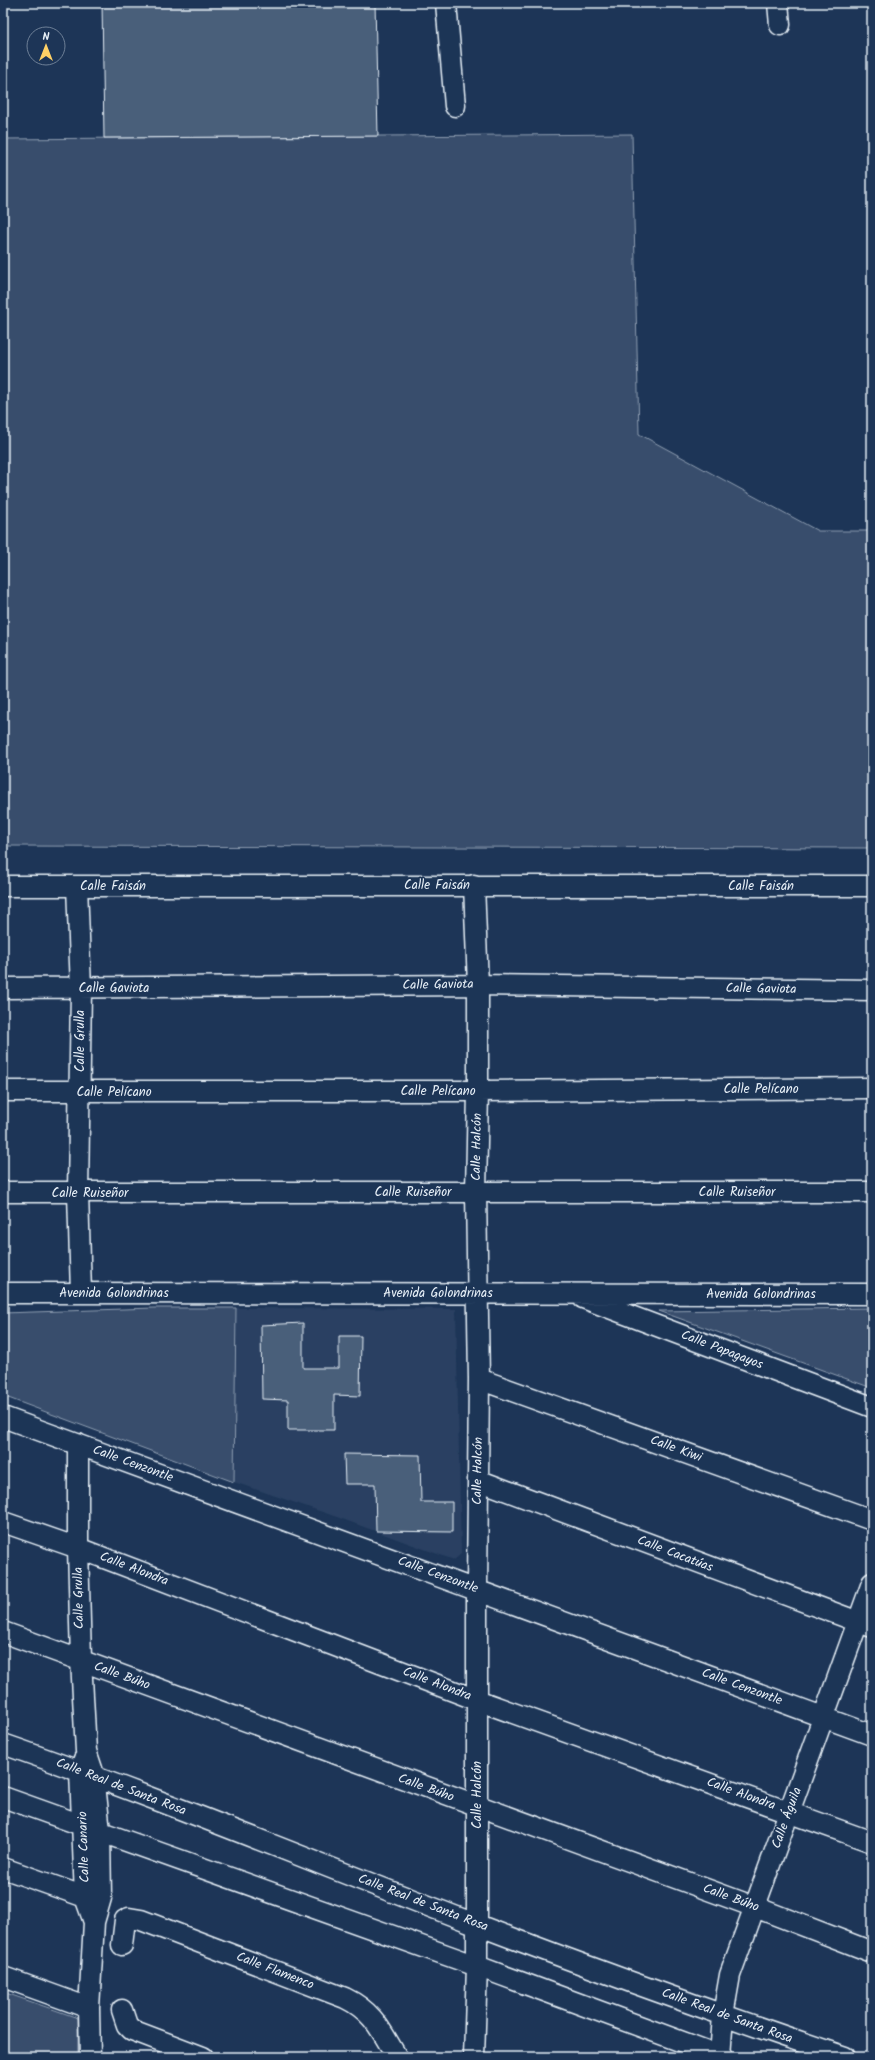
<svg xmlns="http://www.w3.org/2000/svg" width="875" height="2060" viewBox="0 0 875 2060" font-family="Kalam,sans-serif">
<style>
.built{fill:#2a4162}
.green{fill:#374d6c;stroke:#909fb2}
.building{fill:#495e7a;stroke:#e8f1f8}
.lines{fill:none;stroke-linecap:round;stroke-linejoin:round}
.minor-casing{stroke:#e8f1f8;stroke-width:23}
.minor{stroke:#1d3557;stroke-width:20}
.labels{text-anchor:middle;dominant-baseline:central;stroke-width:3;stroke-linejoin:round;paint-order:stroke}
.street-label{font-size:13px;fill:#e8f1f8;stroke:#1d3557}
</style>
<rect width="100%" height="100%" fill="#1d3557"/>
<filter id="ink" filterUnits="userSpaceOnUse"><feTurbulence type="fractalNoise" baseFrequency=".025" numOctaves="2"/><feDisplacementMap in="SourceGraphic" scale="8" xChannelSelector="R" yChannelSelector="G"/><feConvolveMatrix kernelMatrix="1 2 1 2 8 2 1 2 1" color-interpolation-filters="sRGB"/></filter>
<g filter="url(#ink)">
<!-- built -->
<path class="built" d="M236,1308l220,1 5,245 -7,6 -117,-43 -103,-35z"/>
<!-- green -->
<path class="green" d="M632,134l7,300 179,97h54v317l-869,-2v-707z
M154,1308h82l-2,174 -231,-86v-83z
M872,1308v80l-213,-77z
M3,1992l75,26v39h-75z"/>
<!-- building -->
<path class="building" d="M102,3h273l3,133 -274,2z
M303,1323v45h36v-32h22l-1,60 -26,-1v35h-46v-30l-26,-1 -1,-74z
M344,1454l76,1 1,47h31v30l-76,-1 -1,-47h-30z"/>
<g class="lines">
<!-- minor casing -->
<g class="minor-casing">
<path id="minor" d="M446,3l9,103
M778,3l2,22
M474,885l4,100v106l-2,101 3,187 -2,210v377l-3,91
M3,886h869
M77,886l4,103 -3,204 3,100
M3,988l475,-3 394,5
M3,1091h475l394,-3
M3,1192h869
M3,1293l869,1
M583,1298l289,109
M479,1379l393,141
M3,1417l869,318
M78,1444v104l3,112 5,91 8,24 6,56 1,67 -7,24 -5,86 1,49
M478,1480l394,147
M3,1522l75,26 399,152 395,142
M3,1632l752,275 117,45
M3,1744c159,55 315,120 472,180 123,47 246,91 370,133
M84,1759l-4,12 5,126 9,25
M3,1797l474,169 246,91
M3,1868l82,29 13,1
M122,1945l3,-25 4,-2 12,2 204,78c29,14 36,33 52,59
M3,1977l86,31
M122,2010l5,15 5,5 71,27
M720,2057l3,-42 7,-40 142,-392"/>
</g>
<!-- minor -->
<use href="#minor" class="minor"/>
</g>
</g>
<g class="labels">
<!-- street labels -->
<g class="street-label">
<text x="437" y="885">Calle Faisán</text>
<text x="113" y="886">Calle Faisán</text>
<text x="761" y="886">Calle Faisán</text>
<text transform="translate(438 985) rotate(-1)">Calle Gaviota</text>
<text x="114" y="988">Calle Gaviota</text>
<text transform="translate(761 989) rotate(1)">Calle Gaviota</text>
<text transform="translate(80 1041) rotate(-90)">Calle Grulla</text>
<text x="761" y="1089">Calle Pelícano</text>
<text x="438" y="1091">Calle Pelícano</text>
<text x="114" y="1092">Calle Pelícano</text>
<text transform="translate(477 1147) rotate(-89)">Calle Halcón</text>
<text x="413" y="1192">Calle Ruiseñor</text>
<text x="737" y="1192">Calle Ruiseñor</text>
<text x="90" y="1193">Calle Ruiseñor</text>
<text x="114" y="1293">Avenida Golondrinas</text>
<text x="438" y="1293">Avenida Golondrinas</text>
<text x="761" y="1294">Avenida Golondrinas</text>
<text transform="translate(722 1350) rotate(21)">Calle Papagayos</text>
<text transform="translate(676 1449) rotate(20)">Calle Kiwi</text>
<text transform="translate(133 1464) rotate(20)">Calle Cenzontle</text>
<text transform="translate(478 1471) rotate(-89)">Calle Halcón</text>
<text transform="translate(675 1554) rotate(21)">Calle Cacatúas</text>
<text transform="translate(134 1569) rotate(21)">Calle Alondra</text>
<text transform="translate(438 1575) rotate(20)">Calle Cenzontle</text>
<text transform="translate(79 1598) rotate(-91)">Calle Grulla</text>
<text transform="translate(122 1676) rotate(20)">Calle Búho</text>
<text transform="translate(437 1684) rotate(21)">Calle Alondra</text>
<text transform="translate(742 1687) rotate(20)">Calle Cenzontle</text>
<text transform="translate(121 1787) rotate(21)">Calle Real de Santa Rosa</text>
<text transform="translate(426 1788) rotate(20)">Calle Búho</text>
<text transform="translate(741 1794) rotate(20)">Calle Alondra</text>
<text transform="translate(477 1795) rotate(-90)">Calle Halcón</text>
<text transform="translate(787 1818) rotate(-70)">Calle Águila</text>
<text transform="translate(84 1847) rotate(-92)">Calle Canario</text>
<text transform="translate(731 1898) rotate(20)">Calle Búho</text>
<text transform="translate(423 1903) rotate(21)">Calle Real de Santa Rosa</text>
<text transform="translate(275 1971) rotate(21)">Calle Flamenco</text>
<text transform="translate(727 2016) rotate(20)">Calle Real de Santa Rosa</text>
</g>
</g>
<!-- margin -->
<rect width="875" height="2060" fill="none" stroke="#1d3557" stroke-width="16"/>
<rect x="8" y="8" width="859" height="2044" fill="none" stroke="#e8f1f8" stroke-width="1.5" filter="url(#ink)"/>
<!-- north arrow -->
<g transform="translate(46 46)"><circle r="19" fill="#1d3557" stroke="#6e8097"/>
<path d="M0-3L7 15L0 10L-7 15Z" fill="#ffd166"/>
<text y="-6" font-size="11" font-weight="bold" text-anchor="middle" fill="#e8f1f8">N</text>
</g>
</svg>
